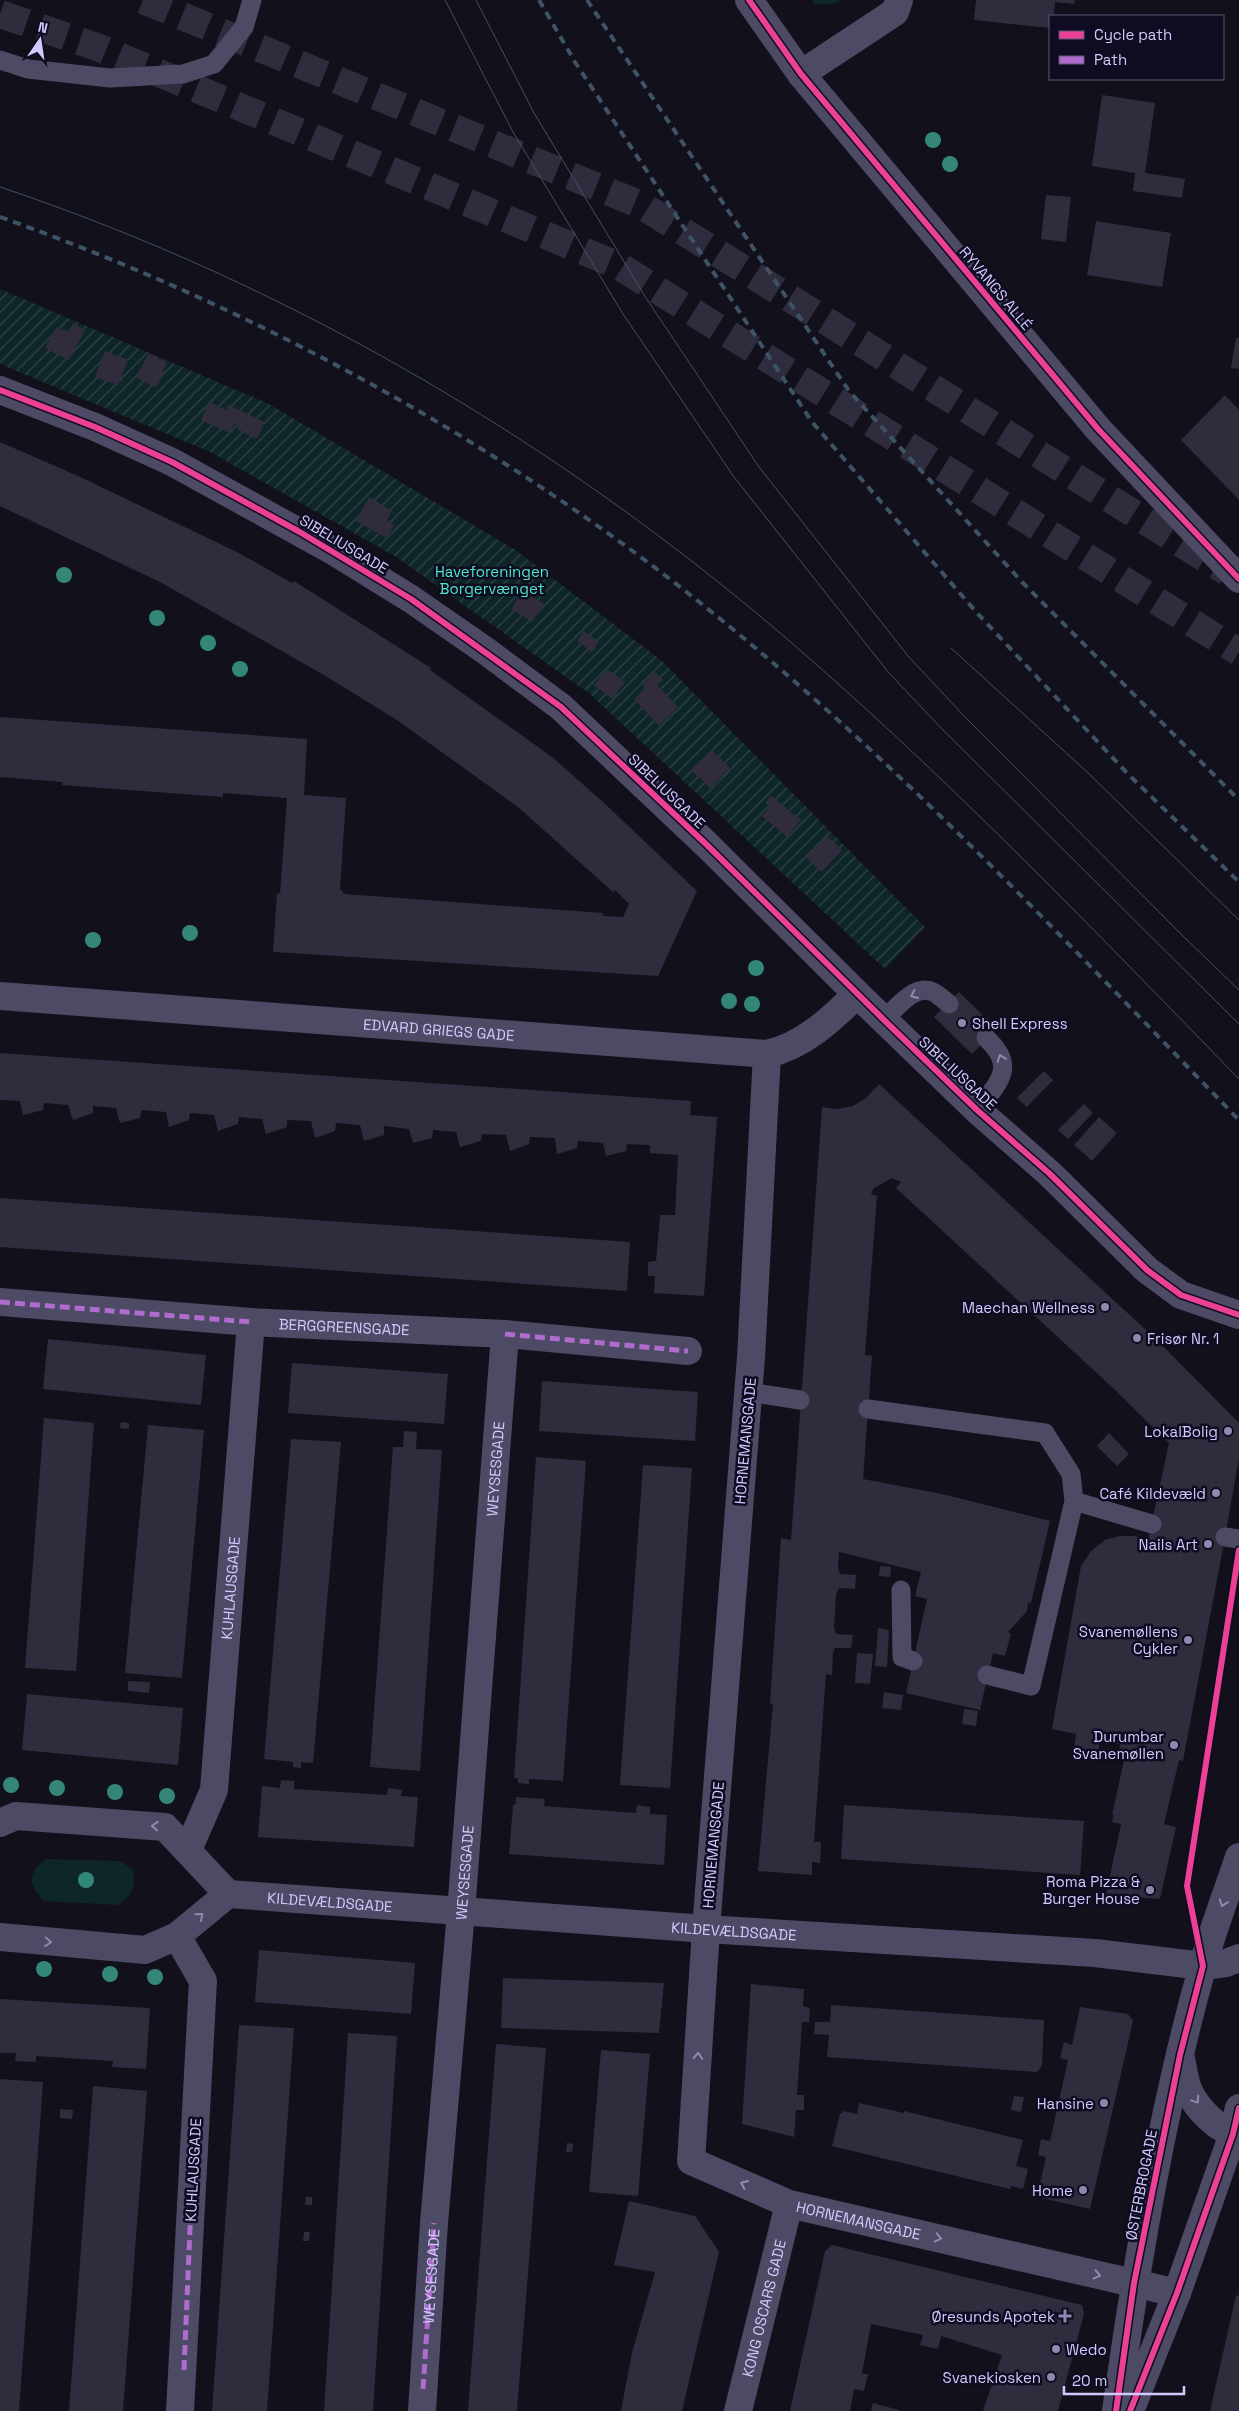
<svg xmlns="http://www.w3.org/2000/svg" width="1239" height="2411" viewBox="0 0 1239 2411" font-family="'Space Grotesk',sans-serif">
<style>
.park{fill:#0f2628}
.garden{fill:url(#garden-furrows)}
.building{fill:#302c3e}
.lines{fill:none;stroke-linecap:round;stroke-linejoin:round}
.trunk-tunnel{stroke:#2f2c3d;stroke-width:28;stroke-dasharray:28 14;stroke-linecap:butt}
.service{stroke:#4c4a64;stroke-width:19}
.minor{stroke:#4c4a64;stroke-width:28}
.tertiary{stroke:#4c4a64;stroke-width:28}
.tram{stroke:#3e5366;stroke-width:1}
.rail{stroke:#3e5366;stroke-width:4;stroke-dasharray:8 6;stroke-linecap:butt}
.quiet{stroke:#b06ccc;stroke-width:5;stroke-dasharray:10 5;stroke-linecap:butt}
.cycleway-casing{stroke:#0f0b20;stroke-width:9}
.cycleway{stroke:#ea4096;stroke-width:6}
.tree{fill:#338678}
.oneway{stroke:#8e8ab2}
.poi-dot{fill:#8e89af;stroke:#0f0b20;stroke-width:2}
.labels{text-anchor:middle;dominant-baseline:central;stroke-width:5;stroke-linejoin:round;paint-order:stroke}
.street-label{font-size:15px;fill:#d1caff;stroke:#0f0b20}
.park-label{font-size:15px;fill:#4ee7c4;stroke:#0f0b20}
.poi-label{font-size:15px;fill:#d1caff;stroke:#0f0b20;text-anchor:end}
</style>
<defs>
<pattern id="garden-furrows" width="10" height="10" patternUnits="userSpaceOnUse" patternTransform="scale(1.25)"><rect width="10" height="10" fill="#0f2628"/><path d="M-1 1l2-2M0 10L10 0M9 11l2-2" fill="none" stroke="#314448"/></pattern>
</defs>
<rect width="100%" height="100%" fill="#12101b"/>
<!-- park -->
<path class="park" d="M812,0h28c-7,6 -17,5 -26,4z
M46,1859l75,2 11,8c4,20 2,22 -13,36l-75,-4c-16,-17 -17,-28 2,-42z"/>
<!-- garden -->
<path class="garden" d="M0,289l269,115 245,145 147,111 264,267 -40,42 -295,-275 -197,-139 -183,-103 -210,-88z"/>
<!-- building -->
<path class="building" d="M976,0h99l-1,4 -19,-2 -1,14h-4v12l-76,-8z
M1102,95l53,8 -10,70 40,6 -3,19 -49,-7 2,-18 -43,-7z
M1046,195l25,2 -5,45 -25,-3z
M1096,221l75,12 -9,54 -75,-12z
M73,323l12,7 -16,30 -24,-12 12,-21 12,5z
M1236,338h3v31l-8,-1z
M105,351l23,9 -10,25 -23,-8z
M149,353l18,10 -4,7 2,2 -9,16 -20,-11z
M1225,395l14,15v90l-58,-60z
M209,402l17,8 2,-5 37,17 -8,17 -20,-10 2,-4 -4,-2 -5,10 -29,-13z
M0,442l78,34 159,76 55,31 2,-2 137,87 -1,2 122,87 51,45 94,89 -39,85 -385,-24 4,-59 3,1 7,-96 -64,-5v4l-161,-12 1,-3 -63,-5v-60l307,22 -3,56 42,3 -6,91 5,5 258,19v3l20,1 6,-13 -14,-14 -2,2 -95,-85 -121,-87 -73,-45 -162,-92 -162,-77z
M369,497l23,14 -5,9 7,5 -7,13 -31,-17z
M523,591l21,13 -12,18 -21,-13z
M584,631l15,11 -7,10 -15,-11z
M607,669l18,13 -13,17 -18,-14z
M655,672l8,8 -6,5 21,22 -19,19 -25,-27 11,-11 -3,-3z
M712,750l18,18 -20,20 -19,-18z
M771,796l30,24 -14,17 -25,-21 8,-9 -5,-4z
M827,836l15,14 -21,22 -15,-15z
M959,992l38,37 -25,25 -38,-37z
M0,1053l691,48 -1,14 27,2 -13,179 -50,-3 1,-17h-7v-14l8,-1 4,-46h15l3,-60 -28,-2v-8l-23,-1 -1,7 -20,5 -3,-13 -25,-2 -1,7 -20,6 -2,-16 -25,-1 -1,7 -19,7 -4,-16 -24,-1 -1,7 -21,6 -4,-15 -23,-2 -1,8 -19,5 -4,-14 -25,-3v9l-20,6 -4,-16 -24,-2 -1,8 -20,7 -4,-17 -24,-1v7l-21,7 -4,-15 -23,-2 -1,7 -20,7 -4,-16 -24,-2 -1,7 -20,7 -3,-15 -24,-2 -2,8 -20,5 -4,-15 -23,-2v7l-20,7 -5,-15 -24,-2 -1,7 -20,5 -3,-14 -20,-1z
M1044,1071l9,9 -26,27 -10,-9z
M879,1084l280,258 80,81v35l-14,79 -42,224 -4,-1 -15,64 12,3 -16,72 -54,-4 15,-71 -9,-2 2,-7h-2l14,-64 -7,-1 1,-6 -20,-5 -2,14 -24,-3 2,-16 -24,-5 29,-163 10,-15 14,-11 15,-4h15l13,4 21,-97 -56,-55 -217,-200 5,-6 -9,-4 -18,10 -3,6 6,2 -12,159 7,1 -9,123 79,15 108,27 -19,82 -3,-1 -1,9 -19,21 3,2 -6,22 -12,-3 -13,57 -74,-17 21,-94 -12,-3 6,-24 -82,-20 -1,16 2,6 16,1 -1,14 -16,-1 -3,7 -2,33 2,6 17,1 -2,13h-16l-2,4 -1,23 -6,-1 -12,168h7l-1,21 -8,-1v13l-54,-4 15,-167h-3l11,-166 10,2 31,-433 15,2 16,-3 13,-8z
M1084,1104l9,9 -25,26 -10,-9z
M1099,1117l18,16 -25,28 -18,-16z
M0,1198l630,44 -3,49 -627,-44z
M48,1339l158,16 -5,50 -158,-16z
M292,1363l156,11 -4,50 -156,-11z
M542,1381l156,11 -3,49 -156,-10z
M44,1418l50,5 -18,248 -51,-3z
M121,1422l8,1v6l-9,-1z
M148,1425l56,5 -22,248 -57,-5z
M404,1431l13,1 -1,17 26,1 -22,321 -50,-4 23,-320h10z
M1109,1433l20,21 -12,12 -20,-20z
M291,1439l50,3 -28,321 -12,-1v6l-8,-1v-5l-29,-3z
M536,1457l50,4 -23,320 -34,-2v5l-11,-1v-5h-4z
M643,1465l49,3 -22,320 -50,-3z
M880,1566l11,1 -1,10 -11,-1z
M878,1628l11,2 -2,37 -12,-1z
M857,1653l16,1 -3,30 -15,-1z
M128,1681l22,1 -1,11 -21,-2z
M884,1692l19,3 -2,15 -19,-2z
M27,1694l156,14 -5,57 -156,-15z
M964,1709l14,2 -2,15 -14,-2z
M281,1780l13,1v8l93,6 1,-7 14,2 -1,6 17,1 -4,50 -156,-10 4,-51 18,2z
M516,1797l29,2 -1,7 92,7 1,-8 13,2v7l17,1 -3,50 -155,-11 4,-49 3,-1z
M844,1805l240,16 -4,54 -239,-16z
M259,1950l156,13 -4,51 -156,-12z
M503,1978l161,5 -5,50 -158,-5z
M751,1984l53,5 -1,17 7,2 -1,14h-7l-5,73h7v15h-8l-2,27 -52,-13z
M0,1999l150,9 -4,61 -34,-2 1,-6 -77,-5v6l-21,-1 1,-8h-16z
M831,2005l213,15 -2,46 -5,6 -210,-15 2,-22 -15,-1 1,-12h15z
M1080,2007l48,7 5,7 -43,188 -53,-12 9,-40 -8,-2 3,-16 9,2 18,-81 -8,-2 4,-16 8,3z
M239,2025l55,3 -27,383h-55z
M348,2033l49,3 -24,375h-49z
M496,2044l50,4 -29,363h-49z
M601,2050l49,4 -12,142 -49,-4z
M0,2079l43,3 -24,329h-19z
M93,2086l54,5 -24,320h-54z
M1014,2096l10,1 -3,15 -10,-2z
M859,2103l45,10v-2l119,29 -7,26 12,3 -5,20 -12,-3 -1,3 -178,-43 8,-32 4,-3 13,3z
M60,2109l13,1 -1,9 -12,-1z
M567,2143l6,1 -1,8h-6z
M306,2197h6v8h-7z
M629,2201l66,15 24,36 -37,159h-61l11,-58 23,-81 -41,-7z
M304,2232h6l-1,9h-6z
M832,2245l250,60 2,9 -26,97h-75l19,-56 -61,-19 -3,13 -18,-4 3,-10 -52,-11 -9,50h6l-4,17 -10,-2 -4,22h-60l35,-160z
M1236,2295l3,1v115h-29z
M873,2403l26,7v1h-28z"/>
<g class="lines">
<!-- trunk-tunnel -->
<path class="trunk-tunnel" d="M143,0l498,205 586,367
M0,14l97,33 522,219 620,386"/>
<!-- service -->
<path class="service" d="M0,60l28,9 82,9 73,-4 31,-10 30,-37 8,-27
M884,1020c11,-11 31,-37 49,-28 6,3 11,8 16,12
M977,1110c21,-27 41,-43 9,-72
M749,1392l51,8
M868,1409l177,24 26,41 3,27 78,23
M1225,1537l14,2
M901,1590l1,67 11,4
M987,1675l44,11 43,-185"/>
<!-- minor -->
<g class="minor">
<path d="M801,74l94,-62 4,-12"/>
<path d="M0,390l95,37 77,35 163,90 76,47 75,52 75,56 147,139 149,148"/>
<path id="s1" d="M767,1054l-16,303 -45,572 -15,232 98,43 388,89"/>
<path id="s2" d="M0,1302l251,20 254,12 183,17"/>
<path id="s3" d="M188,1850l26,-60 37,-468"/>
<path d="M177,1936l26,45 -23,430"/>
<path d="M1180,2055c3,10 4,24 8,34 8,19 30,42 51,46"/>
<path id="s4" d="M422,2411l12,-188 27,-311 44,-578"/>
<path id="s5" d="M738,2411l51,-207"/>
</g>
<!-- tertiary -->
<g class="tertiary">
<path d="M749,0l52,74 297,355 141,150"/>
<path id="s6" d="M0,996l767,58c36,-8 65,-35 90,-60l120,116 73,64 97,96 34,25 58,20"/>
<path id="s7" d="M0,1823l16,-7 149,11 63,67 478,35 389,24 108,13 23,-3 13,-5"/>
<path d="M0,1937l145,13 32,-14 51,-42"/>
<path d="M1116,2411c21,-149 46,-301 87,-446 10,-36 24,-72 36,-108"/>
<path d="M1130,2411l47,-118 56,-159 6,-26"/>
</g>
<!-- tram -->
<path class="tram" d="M445,0l68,132 110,182 111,163 155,196 54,57 296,294
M476,0l58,113 112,185 113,169 149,189 56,60 221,222 54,52
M0,187c293,98 568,261 801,464 154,134 296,282 438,428
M951,648l135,123 153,149"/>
<!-- rail -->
<path class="rail" d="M539,0l36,62 237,360 165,191 150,160 112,109
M587,0l262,391 173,191 217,218
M0,217c228,81 444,195 638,338 221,164 410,368 601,565"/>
<!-- quiet -->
<path class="quiet" d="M0,1302l251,20
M505,1334l183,17
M184,2370l7,-165
M423,2389l11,-166"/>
<!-- cycleway casing -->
<g class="cycleway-casing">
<path id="cycleway" d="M749,0l52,74 297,355 141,150
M0,390l95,37 77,35 126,69 113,68 150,108 147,139 176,174 93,90 73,64 97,96 34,25 58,20
M1116,2411l18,-128 46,-228 23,-89 -16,-80 52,-336
M1130,2411l47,-118 56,-159 6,-26"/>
</g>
<!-- cycleway -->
<use href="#cycleway" class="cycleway"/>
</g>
<!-- trees -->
<g class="tree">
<circle cx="933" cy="140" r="8"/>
<circle cx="950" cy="164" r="8"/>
<circle cx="64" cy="575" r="8"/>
<circle cx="157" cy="618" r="8"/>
<circle cx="208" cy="643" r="8"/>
<circle cx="240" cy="669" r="8"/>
<circle cx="190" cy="933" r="8"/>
<circle cx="93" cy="940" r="8"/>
<circle cx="756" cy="968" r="8"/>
<circle cx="729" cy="1001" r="8"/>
<circle cx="752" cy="1004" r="8"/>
<circle cx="11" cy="1785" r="8"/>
<circle cx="57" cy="1788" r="8"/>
<circle cx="115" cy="1792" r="8"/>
<circle cx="167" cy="1796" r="8"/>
<circle cx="86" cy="1880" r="8"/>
<circle cx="44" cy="1969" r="8"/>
<circle cx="110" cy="1974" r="8"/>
<circle cx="155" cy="1977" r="8"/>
</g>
<!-- one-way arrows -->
<defs><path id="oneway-chevron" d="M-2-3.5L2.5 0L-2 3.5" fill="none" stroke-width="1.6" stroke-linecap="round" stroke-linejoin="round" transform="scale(1.25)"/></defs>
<g class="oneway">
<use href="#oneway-chevron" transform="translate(914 995) rotate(155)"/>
<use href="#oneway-chevron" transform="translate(1001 1058) rotate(-109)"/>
<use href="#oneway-chevron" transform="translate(155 1826) rotate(-176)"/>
<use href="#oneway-chevron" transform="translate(1223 1903) rotate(109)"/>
<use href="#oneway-chevron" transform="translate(200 1916) rotate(-40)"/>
<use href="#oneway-chevron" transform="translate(48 1942) rotate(5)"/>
<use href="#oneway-chevron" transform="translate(698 2056) rotate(-86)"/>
<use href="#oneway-chevron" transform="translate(1196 2100) rotate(56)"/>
<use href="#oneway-chevron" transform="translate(744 2184) rotate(-156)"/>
<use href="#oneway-chevron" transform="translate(938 2238) rotate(13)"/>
<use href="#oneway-chevron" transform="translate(1097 2275) rotate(13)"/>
</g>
<!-- markers -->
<g class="poi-dot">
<circle cx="962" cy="1023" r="5"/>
<circle cx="1105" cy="1307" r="5"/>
<circle cx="1137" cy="1338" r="5"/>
<circle cx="1228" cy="1431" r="5"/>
<circle cx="1216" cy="1493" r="5"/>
<circle cx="1208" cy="1544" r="5"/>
<circle cx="1188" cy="1640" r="5"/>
<circle cx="1174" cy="1745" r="5"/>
<circle cx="1150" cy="1890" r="5"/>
<circle cx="1104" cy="2103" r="5"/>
<circle cx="1083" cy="2190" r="5"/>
<path d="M1062.5 2308.5h5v5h5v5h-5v5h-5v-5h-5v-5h5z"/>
<circle cx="1056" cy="2349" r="5"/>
<circle cx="1051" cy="2377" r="5"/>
</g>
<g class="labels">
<!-- street labels -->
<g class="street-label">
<text transform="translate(996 288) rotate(50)">RYVANGS ALLÉ</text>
<text transform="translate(344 544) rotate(31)">SIBELIUSGADE</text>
<text transform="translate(667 791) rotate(44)">SIBELIUSGADE</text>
<text stroke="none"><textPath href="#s6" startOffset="440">EDVARD GRIEGS GADE</textPath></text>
<text transform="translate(958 1073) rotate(43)">SIBELIUSGADE</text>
<text stroke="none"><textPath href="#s2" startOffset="345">BERGGREENSGADE</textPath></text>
<text transform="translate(745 1441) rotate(-85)">HORNEMANSGADE</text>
<text stroke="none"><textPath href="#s4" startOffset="945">WEYSESGADE</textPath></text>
<text stroke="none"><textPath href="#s3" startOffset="268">KUHLAUSGADE</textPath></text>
<text transform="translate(713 1845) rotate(-85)">HORNEMANSGADE</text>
<text stroke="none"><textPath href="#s4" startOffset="540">WEYSESGADE</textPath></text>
<text stroke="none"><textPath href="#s7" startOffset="361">KILDEVÆLDSGADE</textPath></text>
<text stroke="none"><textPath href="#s7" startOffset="766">KILDEVÆLDSGADE</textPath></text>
<text transform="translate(193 2170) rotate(-87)">KUHLAUSGADE</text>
<text transform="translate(1141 2185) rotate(-79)">ØSTERBROGADE</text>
<text stroke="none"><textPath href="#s1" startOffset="1288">HORNEMANSGADE</textPath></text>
<text stroke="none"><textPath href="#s4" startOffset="135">WEYSESGADE</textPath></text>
<text stroke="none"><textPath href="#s5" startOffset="106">KONG OSCARS GADE</textPath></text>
</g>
<!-- park labels -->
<g class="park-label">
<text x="492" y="571">Haveforeningen<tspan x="492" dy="17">Borgervænget</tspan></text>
</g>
<!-- poi labels -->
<g class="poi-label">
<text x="972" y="1023" text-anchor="start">Shell Express</text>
<text x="1095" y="1307">Maechan Wellness</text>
<text x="1147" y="1338" text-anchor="start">Frisør Nr. 1</text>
<text x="1218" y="1431">LokalBolig</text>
<text x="1206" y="1493">Café Kildevæld</text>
<text x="1198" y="1544">Nails Art</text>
<text x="1178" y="1631">Svanemøllens<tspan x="1178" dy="17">Cykler</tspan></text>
<text x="1164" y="1736">Durumbar<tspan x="1164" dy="17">Svanemøllen</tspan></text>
<text x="1140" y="1881">Roma Pizza &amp;<tspan x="1140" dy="17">Burger House</tspan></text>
<text x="1094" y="2103">Hansine</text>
<text x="1073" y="2190">Home</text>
<text x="1055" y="2316">Øresunds Apotek</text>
<text x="1066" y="2349" text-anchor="start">Wedo</text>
<text x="1041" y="2377">Svanekiosken</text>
</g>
</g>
<!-- legend -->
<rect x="1049" y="15" width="175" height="65" fill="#0f0b20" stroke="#5d5779"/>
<rect x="1059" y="31" width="25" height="8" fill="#ea4096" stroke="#5d5779"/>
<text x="1094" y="40" font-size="15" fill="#d1caff">Cycle path</text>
<rect x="1059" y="56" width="25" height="8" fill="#b06ccc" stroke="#5d5779"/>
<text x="1094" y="65" font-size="15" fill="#d1caff">Path</text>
<!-- north arrow -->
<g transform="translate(40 40) rotate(13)" stroke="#0f0b20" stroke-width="4" paint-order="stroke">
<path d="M0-4L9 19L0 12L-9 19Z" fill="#d1caff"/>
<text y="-8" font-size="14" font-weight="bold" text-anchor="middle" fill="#d1caff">N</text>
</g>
<!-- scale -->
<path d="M1064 2386v8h120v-8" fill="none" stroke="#d1caff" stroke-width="2.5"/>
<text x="1072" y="2386" font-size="15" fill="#d1caff" stroke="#0f0b20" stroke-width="4" paint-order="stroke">20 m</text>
</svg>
